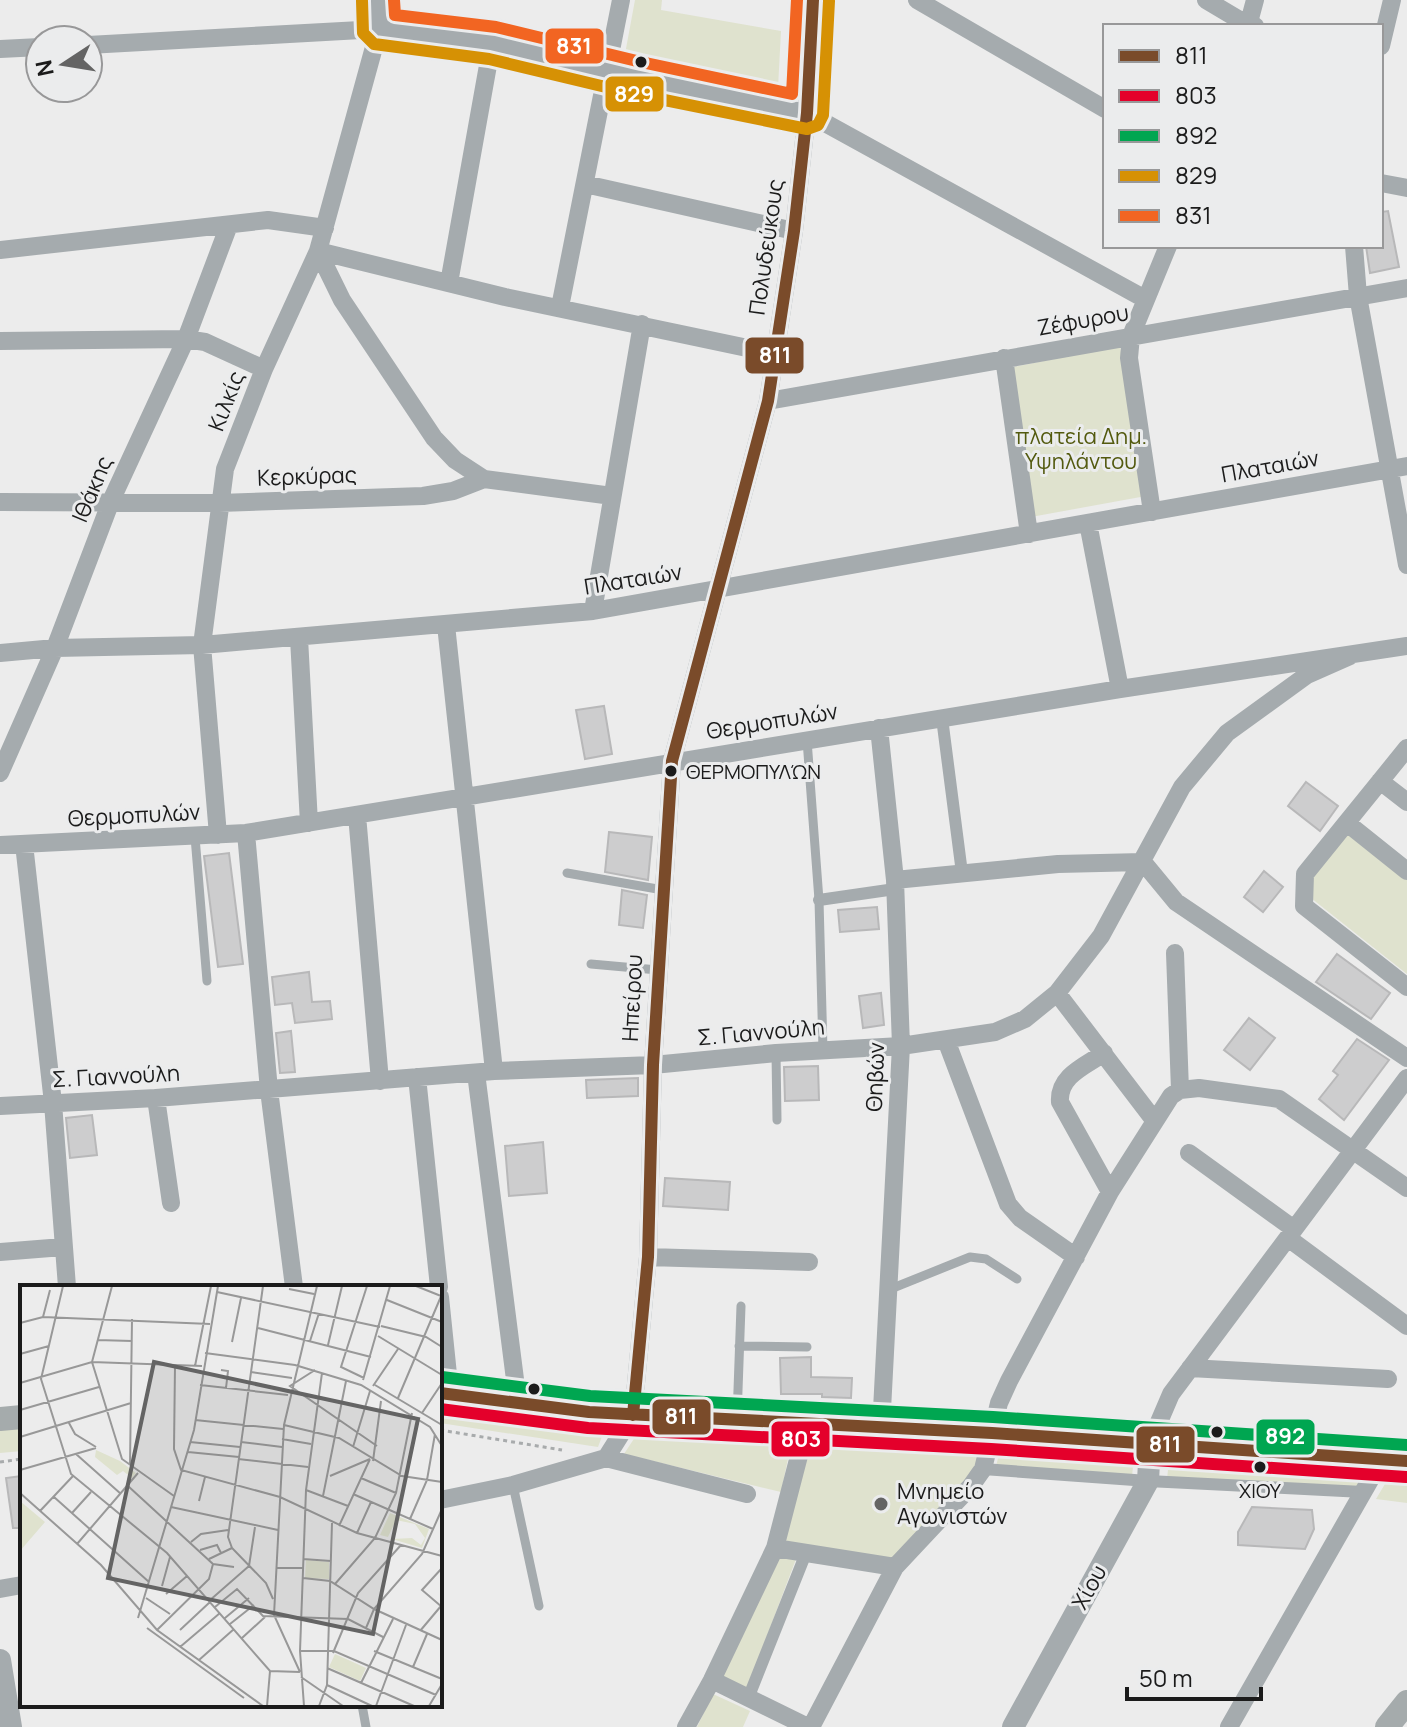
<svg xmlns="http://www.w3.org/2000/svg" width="1407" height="1727" viewBox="0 0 1407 1727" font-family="Manrope,sans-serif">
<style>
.green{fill:#dfe2ce}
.building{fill:#cdcdce;stroke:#b8b8b9;stroke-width:2}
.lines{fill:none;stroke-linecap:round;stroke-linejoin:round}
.path{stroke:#a8abac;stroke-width:3;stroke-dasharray:4 4;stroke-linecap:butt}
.service{stroke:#a5abae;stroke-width:9}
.pedestrian{stroke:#a5abae;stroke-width:12}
.minor{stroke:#a5abae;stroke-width:18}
.tertiary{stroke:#a5abae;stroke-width:22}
.secondary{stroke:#a5abac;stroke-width:24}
.bus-1-casing{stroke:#ebeced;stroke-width:18}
.bus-2-casing{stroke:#ebeced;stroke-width:18}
.bus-3-casing{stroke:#ebeced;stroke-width:18}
.bus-4-casing{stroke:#ebeced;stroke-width:18}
.bus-5-casing{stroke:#ebeced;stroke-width:18}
.bus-1{stroke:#7a4b2a;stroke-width:12}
.bus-2{stroke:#e4002b;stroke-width:12}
.bus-3{stroke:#00a651;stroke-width:12}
.bus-4{stroke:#d69104;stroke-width:12}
.bus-5{stroke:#f26522;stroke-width:12}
.bus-dot{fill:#1b1b1b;stroke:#ebeced;stroke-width:3}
.poi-dot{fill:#646464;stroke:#ebeced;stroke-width:3}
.labels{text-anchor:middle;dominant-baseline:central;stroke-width:6;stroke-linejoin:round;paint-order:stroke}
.bus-label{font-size:20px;fill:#1b1b1b;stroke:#ebeced;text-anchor:start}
.street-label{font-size:22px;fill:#1b1b1b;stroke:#ebeced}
.park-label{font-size:22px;fill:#535a0f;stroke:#ebeced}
.poi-label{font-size:22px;fill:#1b1b1b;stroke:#ebeced;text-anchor:start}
.inset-road{fill:none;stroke:#989898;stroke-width:2}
.view{fill:#646464;fill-opacity:0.15;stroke:#646464;stroke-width:4}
.inset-edge{fill:none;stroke:#1b1b1b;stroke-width:4}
.line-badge{stroke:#ebeced;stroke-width:3}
.badge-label{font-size:22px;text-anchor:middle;font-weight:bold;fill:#fff}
</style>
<rect width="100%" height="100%" fill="#ececec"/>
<!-- green -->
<path class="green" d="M635,0h27l-1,10 120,21 -3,57 -153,-34z
M1120,346l26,150 -115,21 -18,-150z
M1349,831l58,47v96l-96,-76 1,-21z
M440,1406l167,17 -9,24 -158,-24z
M22,1423v28l-22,2v-28z
M641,1428l152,7 -12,57 -157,-38z
M812,1432l171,7 -3,28 -87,92 -109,-16z
M1002,1443l132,12 -2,22 -136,-11z
M1170,1452l206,14 -14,24 -195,-11z
M1394,1469l13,2v32l-31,-4z
M777,1556l19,3 -49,130 -26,-12z
M713,1694l37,17 -7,16h-46z"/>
<!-- building -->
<path class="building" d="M1388,211l11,56 -29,6 -4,-27h15v-34z
M604,706l8,48 -27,5 -9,-49z
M1306,782l32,24 -18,25 -32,-25z
M609,832l43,5 -4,43 -43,-8z
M229,853l14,111 -25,3 -14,-111z
M1264,871l19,16 -20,25 -19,-15z
M622,890l25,5 -4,33 -24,-3z
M877,907l2,22 -39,3 -2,-22z
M1337,954l53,39 -19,26 -55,-37z
M309,972l3,30 18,-1 2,18 -37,4 -3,-20 -17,2 -3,-28z
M881,993l3,32 -21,3 -4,-32z
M1249,1018l26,20 -25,32 -26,-20z
M291,1031l4,41 -15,1 -4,-40z
M1357,1039l32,21 -45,60 -25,-21 19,-24 -5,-4z
M818,1066l1,34 -34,1 -1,-34z
M638,1078v18l-51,2 -1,-18z
M92,1115l5,40 -27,3 -4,-40z
M543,1142l4,51 -38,3 -4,-50z
M665,1178l65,4 -2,28 -65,-4z
M811,1357v20l41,1 -1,20 -29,-1v-3h-41l-1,-36z
M22,1476v52h-9l-7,-50z
M1252,1507l60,3 2,19 -9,20 -67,-4v-13z"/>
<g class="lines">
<!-- path -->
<path class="path" d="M440,1430l122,20
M0,1462l22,-3"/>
<!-- service -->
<path class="service" d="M807,740l12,160 4,150
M195,837l12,144
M567,873l96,17
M591,964l67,6
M776,1053l1,67
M888,1290l82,-33 16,2 31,20
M739,1346l68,1
M737,1418l4,-112
M513,1485l26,121
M362,1705l4,22"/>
<!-- pedestrian -->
<path class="pedestrian" d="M942,718l20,155
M819,900l76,-11
M983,1469l165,12 215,11
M749,1696l57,-143"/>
<!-- minor -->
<path class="minor" d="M917,0l188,109
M1206,0l42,25 7,1
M1248,26l7,-26
M88,45l291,-16 113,14 146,35 169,35 338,186
M1381,46l11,-46
M0,49l40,-2
M1381,183l26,5
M585,184l209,47
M1354,246l4,50 49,269
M0,250l268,-30 57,8
M318,251l187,46 271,57
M318,251l24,49 92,138 21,22 29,19
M449,283l43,-240
M560,307l61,-307
M0,341l186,-2 19,3 59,27
M1004,358l25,176
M768,401l639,-113
M0,502l219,1 204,-7 30,-5 31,-12 128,17
M1152,512l-23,-154 2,-22 37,-90
M1088,523l32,166
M593,611l49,-287
M446,625l48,446
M299,638l10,185
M0,653l55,-5 147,-3 391,-34 814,-145
M879,728l16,152 6,166 -20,383
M1407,748l-102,126 -1,32 103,81
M0,773l55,-125 56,-147 75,-162 43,-114
M1380,781l27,21
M357,815l23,266
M1347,823l60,48
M246,833l23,257 25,197
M218,835l-16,-190 23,-176 39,-100 54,-118 61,-222 -1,-29
M24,844l29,259 14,184
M0,845l246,-12 874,-144 287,-43
M895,880l163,-16 85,-2 33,40 231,156
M1175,953l5,137
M1057,993l97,127
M946,1040l62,164 12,14 56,39
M1104,1053c-19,13 -46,23 -44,49l50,90
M476,1073l42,330
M417,1077l22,210
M156,1098l15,105
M0,1106l156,-8 338,-27 159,-6 123,-12 125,-7 94,-14 30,-13 32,-26 44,-57 81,-149 45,-54 80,-58 43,-19
M1189,1153l105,76
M1288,1238l119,88
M0,1252l63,-5
M648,1257l161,5
M440,1297l10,97
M1190,1368l198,11
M1150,1443l21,-49 236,-316
M606,1458l141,36
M440,1500l73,-15 93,-27 27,-43 15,-158 5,-192 19,-304 96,-360 26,-170 13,-118 6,-113
M775,1548l120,19
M0,1589l22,-4
M712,1680l96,47
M686,1727l26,-47 63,-132 32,-123
M811,1727l84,-160 76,-81 12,-17 16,-66 10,-22 101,-189 61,-96 9,-6 19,-2 80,11 128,89
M1229,1727l153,-268"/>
<!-- tertiary -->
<path class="tertiary" d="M0,1660l11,67
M1013,1727l135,-246 2,-38"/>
<!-- secondary -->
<path class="secondary" d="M440,1393l149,19 403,21 415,28
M0,1419l22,-2
M1387,1727l20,-25"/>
<!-- bus-1 casing -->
<g class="bus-1-casing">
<path id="bus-1" d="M440,1393l149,19 403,21 415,28
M633,1415l15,-158 5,-192 19,-304 96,-360 26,-170 13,-118 6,-113"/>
</g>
<!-- bus-2 casing -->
<g class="bus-2-casing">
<path id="bus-2" d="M440,1409l148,19 403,21 415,28"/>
</g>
<!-- bus-3 casing -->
<g class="bus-3-casing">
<path id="bus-3" d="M442,1377l148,19 403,21 414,28"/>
</g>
<!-- bus-4 casing -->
<g class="bus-4-casing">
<path id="bus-4" d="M362,1l1,32 11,11 115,15 146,35 172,35 11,-4 5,-10 6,-114"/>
</g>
<!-- bus-5 casing -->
<g class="bus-5-casing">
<path id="bus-5" d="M394,0l1,15 101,12 145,35 151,32 5,-94"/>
</g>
<!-- bus-1 -->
<use href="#bus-1" class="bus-1"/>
<!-- bus-2 -->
<use href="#bus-2" class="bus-2"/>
<!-- bus-3 -->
<use href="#bus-3" class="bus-3"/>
<!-- bus-4 -->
<use href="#bus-4" class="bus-4"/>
<!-- bus-5 -->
<use href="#bus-5" class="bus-5"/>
</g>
<!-- markers -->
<g class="bus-dot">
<circle cx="641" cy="62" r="7"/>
<circle cx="671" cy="771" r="7"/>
<circle cx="534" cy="1389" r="7"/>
<circle cx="1217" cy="1432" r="7"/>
<circle cx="1260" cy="1467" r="7"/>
</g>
<circle class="poi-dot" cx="881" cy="1504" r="8"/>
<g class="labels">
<!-- bus labels -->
<g class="bus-label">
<text x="686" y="771">ΘΕΡΜΟΠΥΛΏΝ</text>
<text x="1260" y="1490" text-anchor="middle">ΧΙΟΥ</text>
</g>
<!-- street labels -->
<g class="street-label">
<text transform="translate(766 247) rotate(-82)">Πολυδεύκους</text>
<text transform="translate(1083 320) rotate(-10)">Ζέφυρου</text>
<text transform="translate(226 401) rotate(-69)">Κιλκίς</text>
<text transform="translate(1270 466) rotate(-10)">Πλαταιών</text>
<text transform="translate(307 476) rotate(-2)">Κερκύρας</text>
<text transform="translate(92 489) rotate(-67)">Ιθάκης</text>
<text transform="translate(633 579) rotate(-9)">Πλαταιών</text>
<text transform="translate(772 721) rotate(-9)">Θερμοπυλών</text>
<text transform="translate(134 815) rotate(-3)">Θερμοπυλών</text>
<text transform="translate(632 998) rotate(-87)">Ηπείρου</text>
<text transform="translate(761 1032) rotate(-5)">Σ. Γιαννούλη</text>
<text transform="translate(116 1076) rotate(-3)">Σ. Γιαννούλη</text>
<text transform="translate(875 1077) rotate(-88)">Θηβών</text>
<text transform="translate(1089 1587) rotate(-61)">Χίου</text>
</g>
<!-- park labels -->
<g class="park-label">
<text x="1081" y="436">πλατεία Δημ.<tspan x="1081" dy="25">Υψηλάντου</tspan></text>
</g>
<!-- poi labels -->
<g class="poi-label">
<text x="897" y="1491">Μνημείο<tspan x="897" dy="25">Αγωνιστών</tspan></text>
</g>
</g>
<!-- overview -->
<g transform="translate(20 1285)">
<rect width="422" height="422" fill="#ececec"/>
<path d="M76,165l24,11 16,12 -4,5 -9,-7 -6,4 -22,-18zM0,216l25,21 -25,29zM370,228l39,16 -7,19 -30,-9 20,-1 9,7 4,-7 -10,-14 -19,-4 -8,17 -8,-2zM286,275l23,2v17l-24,-1zM315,369l31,14 -6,13 -31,-14z" fill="#dfe2ce"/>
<path class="inset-road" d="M43,1l-22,93 30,95 96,79 103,118 30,1M92,1l-20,76 30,97 52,37M243,1l-35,251 4,11 34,35 7,16M396,1l25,10M269,4l25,5M197,7l163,35M367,15l55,22M23,32l7,-27M0,38l23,-6 167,7M361,41l45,11 16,10M238,43l113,29M358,51l64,39M77,55l35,1M290,56l9,-28M212,57l9,-44M308,60l14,-59M185,68l90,12 66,20 69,42 12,19M0,69l29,-8M155,80l-1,84 7,21 99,27 77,36 85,23M175,81l16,-80M201,85l7,1 -2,17M295,85l-25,16 87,60M231,87l41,6M344,93l-23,-11 26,-81M343,95l27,-94M0,98l72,-21 110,4M180,100l88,10M355,100l67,40M353,101l25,-37M378,113l44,-104M0,125l79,-23M402,128l20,-30M175,135l88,9M49,138l6,11 21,13M264,140l55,13 63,38 40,6M0,152l111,-34M262,154l29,5M170,157l50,5M221,157l41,5M333,162l17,-56M168,167l51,5M56,169l45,40M218,174l70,8M353,176l8,-60M110,179l2,-145M0,185l76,-22M310,191l40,-17M341,193l35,15M108,201l85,78 21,3M286,205l42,16M0,208l81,72 56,65 106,76M333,209l80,35M303,211l23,-115M34,212l95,85M179,216l6,-24M151,222l107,23M20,226l33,-35M52,228l19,-21M390,234l17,-39 8,-46M319,241l31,-67M337,248l14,-31M171,257l10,-8 27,-4M57,259l61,-71M180,265l17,-5 4,8M189,274l23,-11M283,274l28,2M257,283h26M422,283l-20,22 20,17M283,293l27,3 44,28 68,31M315,299l40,-46 21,-45 16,-80M142,301l8,-29M146,309l21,-18M126,313l24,16M189,316l40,-35 6,-39M195,322l22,-18 26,27 85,3 35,18M118,333l56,-188 24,-144M205,333l24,-20M210,339l24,-19M127,343l97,70M346,343l8,-19 48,-55 20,-45M137,345l52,-51 4,-15M160,345l30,-28M400,346l21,-25M222,353l23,-21M160,362l40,-34M280,366h34l102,44M354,366l68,28M313,368l25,-60 43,-48M179,375l35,-31M393,382l14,-33M307,383l87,38M280,387l-26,-57 10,-190 33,-139M281,392l42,29M341,398l32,-64M307,400l45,21M247,421l3,-35M284,421l-4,-55 6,-161 16,-117M299,421l8,-21 5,-162M356,421l30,-81M409,421l13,-22"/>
<path class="view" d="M134,77l264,57 -45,215 -265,-56z"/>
<rect width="422" height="422" class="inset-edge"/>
</g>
<g class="line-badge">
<rect x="544" y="27" width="61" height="38" rx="8" fill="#f26522"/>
<rect x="604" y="75" width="61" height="38" rx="8" fill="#d69104"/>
<rect x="744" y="336" width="61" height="39" rx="8" fill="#7a4b2a"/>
<rect x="651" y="1398" width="61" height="38" rx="8" fill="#7a4b2a"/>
<rect x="1255" y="1418" width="61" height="38" rx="8" fill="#00a651"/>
<rect x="770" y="1420" width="61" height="38" rx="8" fill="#e4002b"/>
<rect x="1135" y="1425" width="61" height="39" rx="8" fill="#7a4b2a"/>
</g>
<g class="badge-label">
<text x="574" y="54">831</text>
<text x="634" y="102">829</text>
<text x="775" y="363">811</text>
<text x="681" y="1424">811</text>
<text x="1285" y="1444">892</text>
<text x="801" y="1447">803</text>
<text x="1165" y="1452">811</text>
</g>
<!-- legend -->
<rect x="1103" y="24" width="280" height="224" fill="#ebeced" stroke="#989899" stroke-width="2"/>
<rect x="1119" y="50" width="40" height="12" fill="#7a4b2a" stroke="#989899" stroke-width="2"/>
<text x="1175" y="64" font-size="24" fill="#1b1b1b">811</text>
<rect x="1119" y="90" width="40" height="12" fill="#e4002b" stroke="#989899" stroke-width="2"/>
<text x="1175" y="104" font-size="24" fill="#1b1b1b">803</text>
<rect x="1119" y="130" width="40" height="12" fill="#00a651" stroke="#989899" stroke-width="2"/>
<text x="1175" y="144" font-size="24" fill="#1b1b1b">892</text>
<rect x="1119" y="170" width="40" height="12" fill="#d69104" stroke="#989899" stroke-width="2"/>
<text x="1175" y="184" font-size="24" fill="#1b1b1b">829</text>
<rect x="1119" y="210" width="40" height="12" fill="#f26522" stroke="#989899" stroke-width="2"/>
<text x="1175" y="224" font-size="24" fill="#1b1b1b">831</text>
<!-- north arrow -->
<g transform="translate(64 64) rotate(258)"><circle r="38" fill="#ebeced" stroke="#989899" stroke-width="2"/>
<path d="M0-6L14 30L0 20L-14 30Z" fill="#646464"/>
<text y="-12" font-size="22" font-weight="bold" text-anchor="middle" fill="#1b1b1b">N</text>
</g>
<!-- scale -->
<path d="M1127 1687v12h134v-12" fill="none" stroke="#1b1b1b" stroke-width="4"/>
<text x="1139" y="1687" font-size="24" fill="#1b1b1b" stroke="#ebeced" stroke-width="6" paint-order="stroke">50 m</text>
</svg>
